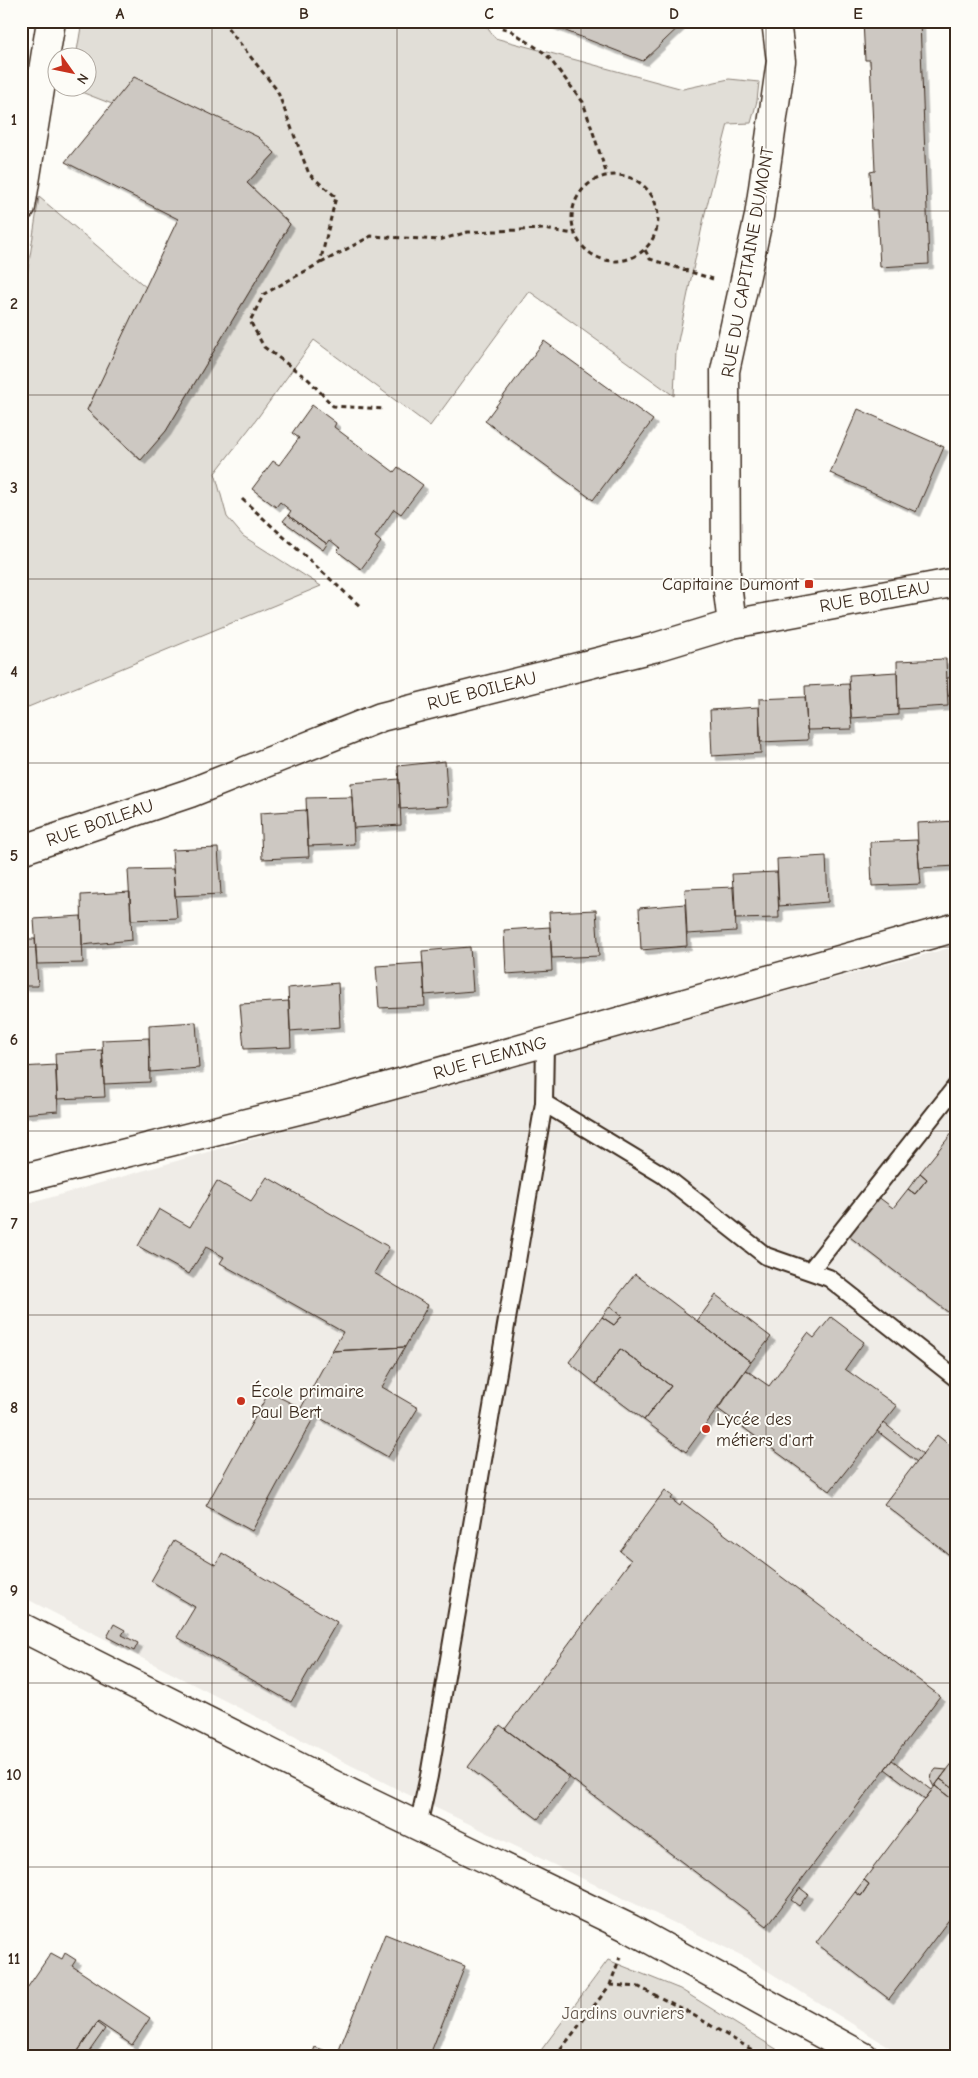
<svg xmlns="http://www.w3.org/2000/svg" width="978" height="2078" viewBox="0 0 978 2078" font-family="'Comic Neue',sans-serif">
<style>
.built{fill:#efece7}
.green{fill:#e1ded7;stroke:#8e847a}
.building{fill:#cdc8c2;stroke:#3b2a1e;filter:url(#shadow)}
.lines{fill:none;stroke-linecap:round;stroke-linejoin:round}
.lane-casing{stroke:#3b2a1e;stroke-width:20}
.street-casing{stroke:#3b2a1e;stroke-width:31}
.secondary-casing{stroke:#3b2a1e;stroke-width:31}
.path{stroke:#3b2a1e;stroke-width:3;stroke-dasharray:5 4;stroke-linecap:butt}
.lane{stroke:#fdfcf7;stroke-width:16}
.street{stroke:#fdfcf7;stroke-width:28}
.secondary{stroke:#fdfcf7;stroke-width:28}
.grid{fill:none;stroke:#3b2a1e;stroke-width:1;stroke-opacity:0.55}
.poi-dot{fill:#c8321e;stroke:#fdfcf7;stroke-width:2}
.labels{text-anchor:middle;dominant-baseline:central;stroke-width:4;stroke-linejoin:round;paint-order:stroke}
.street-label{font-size:18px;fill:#3b2a1e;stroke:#fdfcf7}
.poi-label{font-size:18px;fill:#3b2a1e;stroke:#fdfcf7;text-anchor:start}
.park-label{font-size:18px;fill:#64574c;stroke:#fdfcf7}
.neatline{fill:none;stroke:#3b2a1e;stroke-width:2}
.grid-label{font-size:16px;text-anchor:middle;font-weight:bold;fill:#3b2a1e}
</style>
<defs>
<filter id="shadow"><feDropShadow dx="4.5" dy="4.5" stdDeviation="0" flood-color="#0004"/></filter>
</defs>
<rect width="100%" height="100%" fill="#fdfcf7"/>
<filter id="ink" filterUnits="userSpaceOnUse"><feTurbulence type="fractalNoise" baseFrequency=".02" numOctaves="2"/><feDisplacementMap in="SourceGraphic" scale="10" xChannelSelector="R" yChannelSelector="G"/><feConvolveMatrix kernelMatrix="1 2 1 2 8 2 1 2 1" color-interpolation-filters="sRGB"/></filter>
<g filter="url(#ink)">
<!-- built -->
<path class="built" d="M957,946v1111h-52l-158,-99 -344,-166 -382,-196v-390l488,-141z"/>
<!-- green -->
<path class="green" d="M82,21h400l13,17 188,51 46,-10 30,3 -2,19 -6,22 -23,1 -23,89 -17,80 -12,58 -2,45 -145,-105 -99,135 -116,-86 -58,80 -41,53 12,44 16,19 78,50 -300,124v-395l18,-118 108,91 -60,122 53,50 26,-29 124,-207 -43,-41 28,-30 -17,-16 -146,-33 -41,-16h17v-30l-12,-1z
M608,1960l72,29 109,68h-253z"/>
<!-- building -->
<path class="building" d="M540,21h145l-42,40z
M863,21h57l9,243 -49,3 -3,-57h-5l-2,-38 5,-1 -5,-111h-5z
M134,77l124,60 17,16 -28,30 43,41 -124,207 -25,29 -54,-50 91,-191 -113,-57z
M544,341l109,79 -60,80 -108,-79z
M312,405l24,18 -2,4 60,45 4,-5 25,18 -22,29 -7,-5 -19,28 6,5 -20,27 -24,-18 3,-3 -10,-8 -3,4 -39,-29 3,-4 -11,-9 -4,5 -24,-18 21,-28 6,4 20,-27 -7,-5z
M858,409l86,38 -28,65 -86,-39z
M288,515l39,29 -4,6 -40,-29z
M946,659l2,47 -50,3 -1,-48z
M897,672l1,43 -47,3 -2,-43z
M957,677v19h-9l-1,-18z
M849,684l3,45 -45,1 -2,-44z
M805,697l3,43 -48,2 -1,-43z
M759,707l2,46 -49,3 -2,-46z
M445,761l3,45 -48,3 -2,-43z
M399,779l2,46 -47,3 -3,-45z
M352,797l2,47 -46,2 -2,-48z
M306,810l3,47 -47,2 -2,-46z
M957,821v45l-38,2 -2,-45z
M917,840l4,44 -49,2 -2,-44z
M218,848l3,46 -46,2 -3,-46z
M826,856l2,46 -49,4 -2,-47z
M173,869l4,49 -46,2 -3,-50z
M777,872l2,46 -44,1 -3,-45z
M734,887l2,44 -49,3 -2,-45z
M130,892l2,48 -50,5 -1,-50z
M685,904l2,42 -46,4 -2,-42z
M596,910l3,46 -47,2 -3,-46z
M81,916l2,47 -46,1 -3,-45z
M550,927l2,44 -46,3 -2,-44z
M21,939h14l3,47h-17z
M470,947l3,44 -48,4 -3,-44z
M423,963l2,43 -46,2 -3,-42z
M338,983l2,44 -50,4 -2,-43z
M289,1001l2,46 -47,2 -4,-45z
M196,1022l3,46 -49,4 -1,-47z
M149,1038l1,44 -46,2 -2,-44z
M102,1050l3,47 -48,2 -2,-46z
M56,1065l2,46 -37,3v-47z
M957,1127v192l-111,-85 31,-38 16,12 15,-19 7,5 12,-15 -7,-6z
M920,1173l7,6 -12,15 -7,-5z
M267,1177l122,70 -15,26 54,32 -23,42 -73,4 11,-19 -123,-69 4,-6 -18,-10 -17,27 -51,-28 21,-37 31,18 27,-46 34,20z
M635,1274l116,88 -65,90 -42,-32 27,-34 -51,-37 -24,35 -27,-22 33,-45 12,8 8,-9 -12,-10z
M716,1295l55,42 -20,25 -54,-41z
M610,1306l12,10 -8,9 -12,-8z
M831,1317l33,25 -19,27 52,37 -67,85 -112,-82 28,-39 23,16 39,-53 6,5z
M405,1347l-23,40 36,21 -30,49 -73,-42 -63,116 -46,-25 63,-114 32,16 31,-57z
M620,1349l51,37 -27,34 -48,-36z
M884,1423l39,31 -6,8 -40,-31z
M937,1435l20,16v110l-73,-57z
M665,1490l8,6 -2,3 9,7 2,-4 258,194 -173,230 -262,-197 126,-169 -11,-9z
M174,1541l42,24 6,-12 115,69 -46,80 -114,-65 18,-30 -44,-26z
M114,1624l11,6 -3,5 16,8 -4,8 -27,-14z
M500,1725l70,52 -32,42 -70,-52z
M957,1757v34l-17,-12z
M892,1760l40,30 -7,9 -40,-30z
M936,1769l11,1 -13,17 -3,-6 1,-7z
M940,1779l17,12v12l-22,-17z
M935,1786l22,17v106l-68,90 -73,-56 39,-51 6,4 8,-12 -5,-4z
M864,1880l5,4 -8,12 -6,-4z
M800,1888l8,6 -9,12 -8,-6z
M385,1934l80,32 -36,91h-118l4,-10 22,8z
M51,1953l11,6 3,-6 11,7 -4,6 78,52 -18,27 -34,-23 -24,35h-53v-60z
M97,2023l8,6 -19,27 -8,-5z
M97,2051l8,2 1,4h-12z"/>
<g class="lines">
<!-- lane casing -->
<g class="lane-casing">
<path id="lane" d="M544,1103l119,72 103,81 63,22 128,101
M810,1271l147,-186
M418,1826l11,-50 115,-673 1,-60"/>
</g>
<!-- street casing -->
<g class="street-casing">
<path id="street" d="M732,624l-6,-48 -1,-205 34,-155 22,-155 -5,-40
M21,850l169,-57 191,-76 272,-69 79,-24 225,-42
M21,1179l318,-79 618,-173
M21,1627l331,167 279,135 233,128"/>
</g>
<!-- secondary casing -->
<g class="secondary-casing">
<path id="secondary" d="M21,207l30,-186"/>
</g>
<!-- path -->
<path class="path" d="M222,21l55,69 32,84 27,23 -16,66 -56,31 -14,27 14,26 45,33 24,26 52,3
M498,21l1,6 11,3 36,24 37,48 24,73
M572 218a43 43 0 1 1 86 0a43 43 0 1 1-86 0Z
M645,250l5,9 63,20
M321,263l50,-27 68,4 29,-8 27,-1 49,-2 30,5
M242,499l119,108
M610,1985l29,2 44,22 81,48
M555,2057l55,-72 10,-28"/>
<!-- lane -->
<use href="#lane" class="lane"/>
<!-- street -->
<use href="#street" class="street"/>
<!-- secondary -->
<use href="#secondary" class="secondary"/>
</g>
</g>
<!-- grid -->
<path class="grid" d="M212,21v2036M397,21v2036M581,21v2036M766,21v2036M21,211h936M21,395h936M21,579h936M21,763h936M21,947h936M21,1131h936M21,1315h936M21,1499h936M21,1683h936M21,1867h936"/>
<!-- markers -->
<g class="poi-dot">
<rect x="804" y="579" width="10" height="10" rx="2.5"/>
<circle cx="241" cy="1401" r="5"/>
<circle cx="706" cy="1429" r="5"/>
</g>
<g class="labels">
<!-- street labels -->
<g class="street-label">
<text transform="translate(748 262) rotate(-80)">RUE DU CAPITAINE DUMONT</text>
<text transform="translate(875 597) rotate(-10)">RUE BOILEAU</text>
<text transform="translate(482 691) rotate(-14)">RUE BOILEAU</text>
<text transform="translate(100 823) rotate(-19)">RUE BOILEAU</text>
<text transform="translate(490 1058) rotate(-16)">RUE FLEMING</text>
</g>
<!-- poi labels -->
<g class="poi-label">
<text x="799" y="584" text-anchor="end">Capitaine Dumont</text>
<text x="251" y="1391">École primaire<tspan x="251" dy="21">Paul Bert</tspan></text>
<text x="716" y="1419">Lycée des<tspan x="716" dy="21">métiers d'art</tspan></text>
</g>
<!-- park labels -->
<g class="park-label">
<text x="623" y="2013">Jardins ouvriers</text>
</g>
</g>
<!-- margin -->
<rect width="978" height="2078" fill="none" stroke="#fdfcf7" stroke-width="55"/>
<!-- north arrow -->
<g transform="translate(72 72) rotate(123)"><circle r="24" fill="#fdfcf7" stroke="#afa8a0"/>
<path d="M0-4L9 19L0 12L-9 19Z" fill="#c8321e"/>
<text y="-8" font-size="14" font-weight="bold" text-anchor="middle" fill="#3b2a1e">N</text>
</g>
<rect x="28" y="28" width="922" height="2022" class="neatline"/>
<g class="grid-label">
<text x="120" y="19">A</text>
<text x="304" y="19">B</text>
<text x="489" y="19">C</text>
<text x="674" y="19">D</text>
<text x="858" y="19">E</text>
<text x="14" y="125">1</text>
<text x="14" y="309">2</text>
<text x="14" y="493">3</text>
<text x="14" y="677">4</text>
<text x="14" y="861">5</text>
<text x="14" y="1045">6</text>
<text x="14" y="1229">7</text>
<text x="14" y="1413">8</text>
<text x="14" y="1596">9</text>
<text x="14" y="1780">10</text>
<text x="14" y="1964">11</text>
</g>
</svg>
